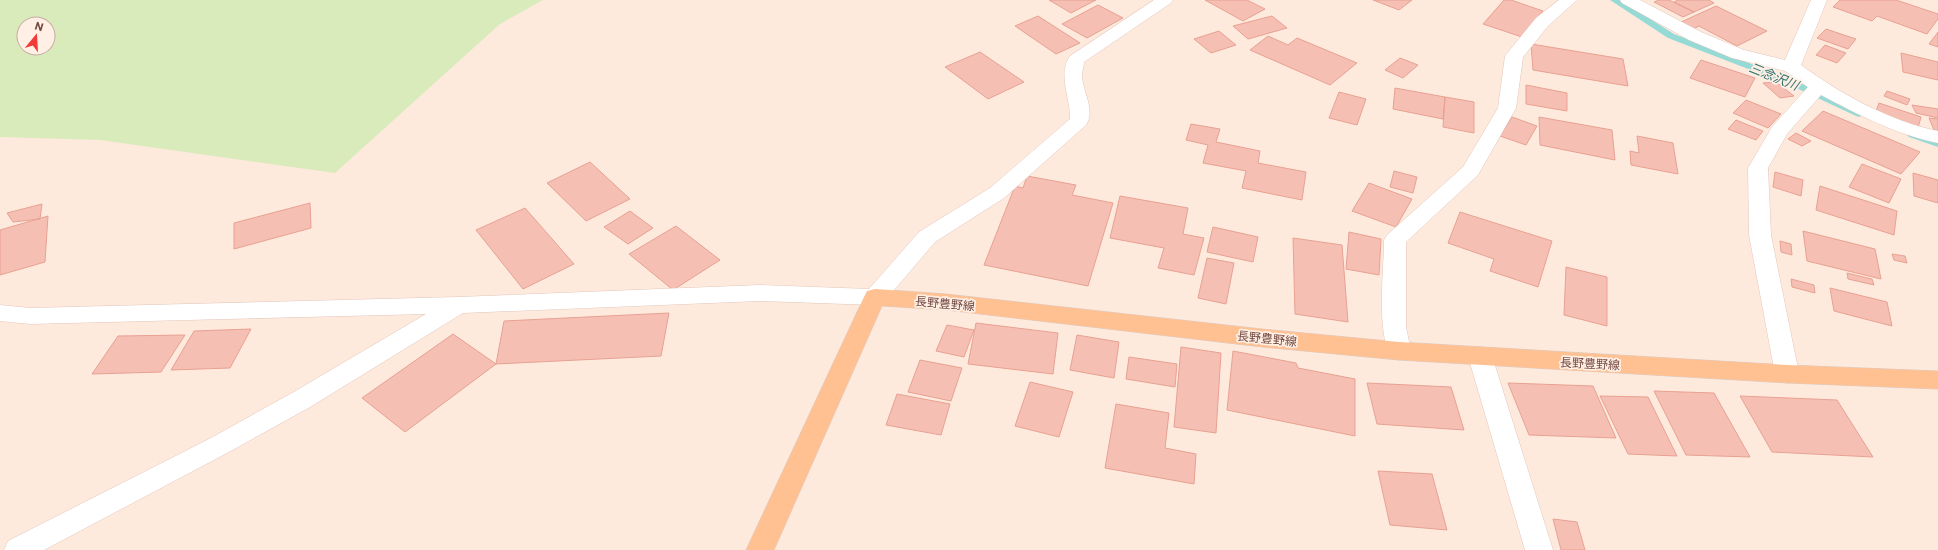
<svg xmlns="http://www.w3.org/2000/svg" width="1938" height="550" viewBox="0 0 1938 550" font-family="Commissioner,'Noto Sans JP',sans-serif">
<style>
.green{fill:#d9ebbb;fill-rule:evenodd}
.lines{fill:none;stroke-linecap:round;stroke-linejoin:round}
.stream{fill:#96dad6;fill-rule:evenodd}
.building{fill:#f5bfb3;stroke:#e8a192}
.minor-casing{stroke:#e3c6bc;stroke-width:1}
.major-casing{stroke:#d8cdcb;stroke-width:1}
.minor{fill:#fff;fill-rule:evenodd}
.major{fill:#ffc092;fill-rule:evenodd}
.labels{text-anchor:middle;dominant-baseline:central;stroke-width:3.5;stroke-linejoin:round;paint-order:stroke}
.street-label{font-size:12px;fill:#744b44;stroke:#ffefe4}
.water-label{font-size:13px;font-style:italic;fill:#357471;stroke:#ffefe4}
</style>
<rect width="100%" height="100%" fill="#feeadd"/>
<!-- green -->
<path class="green" d="M0,0h543l-43,24 -165,149 -235,-33 -100,-3zM24,24h24v24h-24z"/>
<g class="lines">
<!-- stream -->
<path class="stream" d="M1610,0h10l54,34 124,48 66,32 -5,3 -3,-1 -64,-30 -124,-48z
M1912,132l26,9v6l-29,-10 -2,-2 2,-2z"/>
</g>
<!-- building -->
<path class="building" d="M1049,0h47l-25,13z
M1205,0h42l18,9 -22,12z
M1373,0h39l-13,10z
M1504,0h7l32,11 -21,26 -39,-13z
M1659,0h10l25,12 -11,5 -29,-15z
M1678,0h31l5,3 -20,9 -20,-10z
M1840,0h56l42,14v5l-11,15 -50,-18 -5,5 -39,-14z
M1098,5l25,13 -36,20 -25,-14z
M1716,6l51,25 -30,15 -38,-20 -7,4 -13,-7z
M1038,16l42,27 -24,11 -41,-28z
M1272,16l15,12 -39,11 -15,-13z
M1826,29l30,10 -8,10 -31,-11z
M1219,31l17,14 -25,8 -17,-14z
M1938,32v15l-9,-3z
M1268,36l20,9 9,-7 60,25 -27,22 -80,-35z
M1531,44l92,15 5,27 -95,-16z
M1825,45l21,8 -9,10 -21,-8z
M980,52l44,30 -36,17 -43,-32z
M1901,53l37,9v18l-35,-8z
M1400,58l18,7 -15,13 -18,-8z
M1701,60l54,18 -10,19 -55,-19z
M1776,82l18,14 -14,2 -17,-15z
M1526,85l41,8v18l-41,-7z
M1395,88l50,9 -2,22 -50,-10z
M1887,91l23,8 -3,6 -23,-9z
M1339,92l27,7 -9,26 -28,-7z
M1445,97l29,5v31l-31,-6z
M1746,100l35,14 -13,14 -35,-15z
M1879,103l42,14 -3,11 -43,-14z
M1912,105l26,4v9l-22,-5z
M1823,111l97,41 -19,22 -99,-43z
M1512,117l25,9 -11,19 -26,-9z
M1539,117l73,13 3,30 -75,-15z
M1929,118l9,1v12l-4,-1z
M1736,120l27,11 -7,9 -28,-11z
M1191,124l29,5 -4,13 44,9 -2,12 48,9 -4,28 -60,-12 4,-17 -43,-8 5,-18 -22,-5z
M1796,133l15,8 -9,5 -14,-7z
M1637,136l36,7 5,31 -47,-9 -1,-14 9,2z
M590,162l40,37 -44,22 -39,-38z
M1862,164l39,15 -12,24 -40,-16z
M1394,171l23,6 -4,16 -23,-6z
M1775,172l28,8 -2,16 -28,-9z
M1913,173l25,7v23l-24,-7z
M1027,176l49,9 -4,10 41,8 -25,83 -104,-21 31,-79 8,2z
M1369,183l43,16 -16,28 -44,-16z
M1820,186l77,25 -3,24 -78,-25z
M1120,196l68,12 -5,26 21,4 -10,37 -36,-7 6,-20 -54,-10z
M310,203l1,25 -77,21v-26z
M42,204l-2,15 -27,3 -6,-9z
M525,208l49,56 -51,25 -47,-59z
M630,211l23,17 -25,16 -24,-17z
M1460,212l92,29 -14,46 -48,-16 4,-12 -46,-16z
M48,216l-3,46 -45,13v-45z
M676,226l44,34 -47,30 -44,-36z
M1213,227l45,10 -5,25 -46,-10z
M1803,231l72,18 6,30 -74,-18z
M1349,232l32,7 -2,36 -33,-6z
M1293,238l49,7 6,77 -53,-8z
M1780,241l11,3 1,11 -11,-3z
M1892,254l13,2 2,7 -13,-3z
M1207,258l27,5 -8,41 -28,-6z
M1566,267l41,10v49l-43,-11z
M1847,273l25,6 2,6 -26,-6z
M1791,279l23,6 1,8 -23,-6z
M1830,288l57,14 5,24 -58,-15z
M669,313l-8,43 -165,8 8,-43z
M976,323l82,10 -5,41 -85,-10z
M947,325l27,5 -10,27 -28,-6z
M251,329l-21,39 -59,2 23,-39z
M453,334l43,30 -91,68 -43,-34z
M185,335l-24,37 -69,2 26,-38z
M1077,335l42,7 -5,36 -44,-8z
M1181,347l40,6 -5,80 -42,-6z
M1233,351l63,12 2,5 57,11v57l-128,-26z
M1129,357l48,7 -2,23 -49,-8z
M920,360l42,8 -11,33 -43,-9z
M1030,382l43,10 -14,45 -44,-11z
M1367,383l84,4 13,43 -87,-6z
M1508,383l85,3 23,52 -87,-3z
M1654,391l60,2 36,64 -64,-2z
M897,394l53,10 -9,31 -55,-10z
M1600,396l48,1 29,59 -49,-2z
M1740,396l97,4 36,57 -101,-5z
M1116,404l53,9 -4,35 31,6 -2,30 -89,-16z
M1378,471l54,3 15,56 -57,-5z
M1553,519l24,3 8,28h-24z"/>
<g class="lines">
<!-- minor casing -->
<g class="minor-casing">
<path id="minor" d="M1154,0h19l-2,3 -87,59c0,4 -2,9 -2,13 0,16 14,35 4,50l-82,73 -69,44 -52,61 -8,2 -115,-4 -297,12 -153,94 -83,46 -183,97h-40l4,-9 201,-102 83,-46 134,-79 -396,10 -30,-3v-16l30,3 428,-11 302,-12 109,4 50,-57 71,-44 80,-69c1,-20 -13,-45 0,-63z
M1559,0h18l-29,26 -25,31 -7,51 -38,67 -72,67v85l5,24 -4,6 -8,3 -8,-3c-15,-26 -7,-86 -7,-117l3,-5 76,-68 35,-59 7,-52 31,-38z
M1620,0h20l61,32 43,18 41,10 26,-60h16l-26,65c40,29 88,56 137,66v12c-43,-9 -79,-28 -117,-48l-34,39 -19,34 3,67 28,139 -4,7 -8,2 -8,-2 -4,-7 -26,-139 -1,-67 24,-41 36,-40 -23,-16 -53,-13 -43,-18 -67,-37z
M1480,347l8,3 4,6 61,194h-28l-57,-194 4,-6z"/>
</g>
<!-- major casing -->
<g class="major-casing">
<path id="major" d="M875,289l71,5 316,35 137,13 388,23 151,6v18l-151,-6 -388,-23 -137,-13 -316,-37 -64,-4 -108,244h-28l118,-253 3,-6z"/>
</g>
<!-- minor -->
<use href="#minor" class="minor"/>
<!-- major -->
<use href="#major" class="major"/>
</g>
<g class="labels">
<!-- street labels -->
<g class="street-label">
<text transform="translate(945 303) rotate(5)">長野豊野線</text>
<text transform="translate(1267 338) rotate(6)">長野豊野線</text>
<text transform="translate(1590 363) rotate(3)">長野豊野線</text>
</g>
<!-- water labels -->
<g class="water-label">
<text transform="translate(1774 76) rotate(22)">三念沢川</text>
</g>
</g>
<!-- north arrow -->
<g transform="translate(36 36) rotate(18)"><circle r="19" fill="#ffefe4" stroke="#c7ada4"/>
<path d="M0-3L7 15L0 10L-7 15Z" fill="#f03b39"/>
<text y="-6" font-size="11" font-weight="bold" text-anchor="middle" fill="#744b44">N</text>
</g>
</svg>
